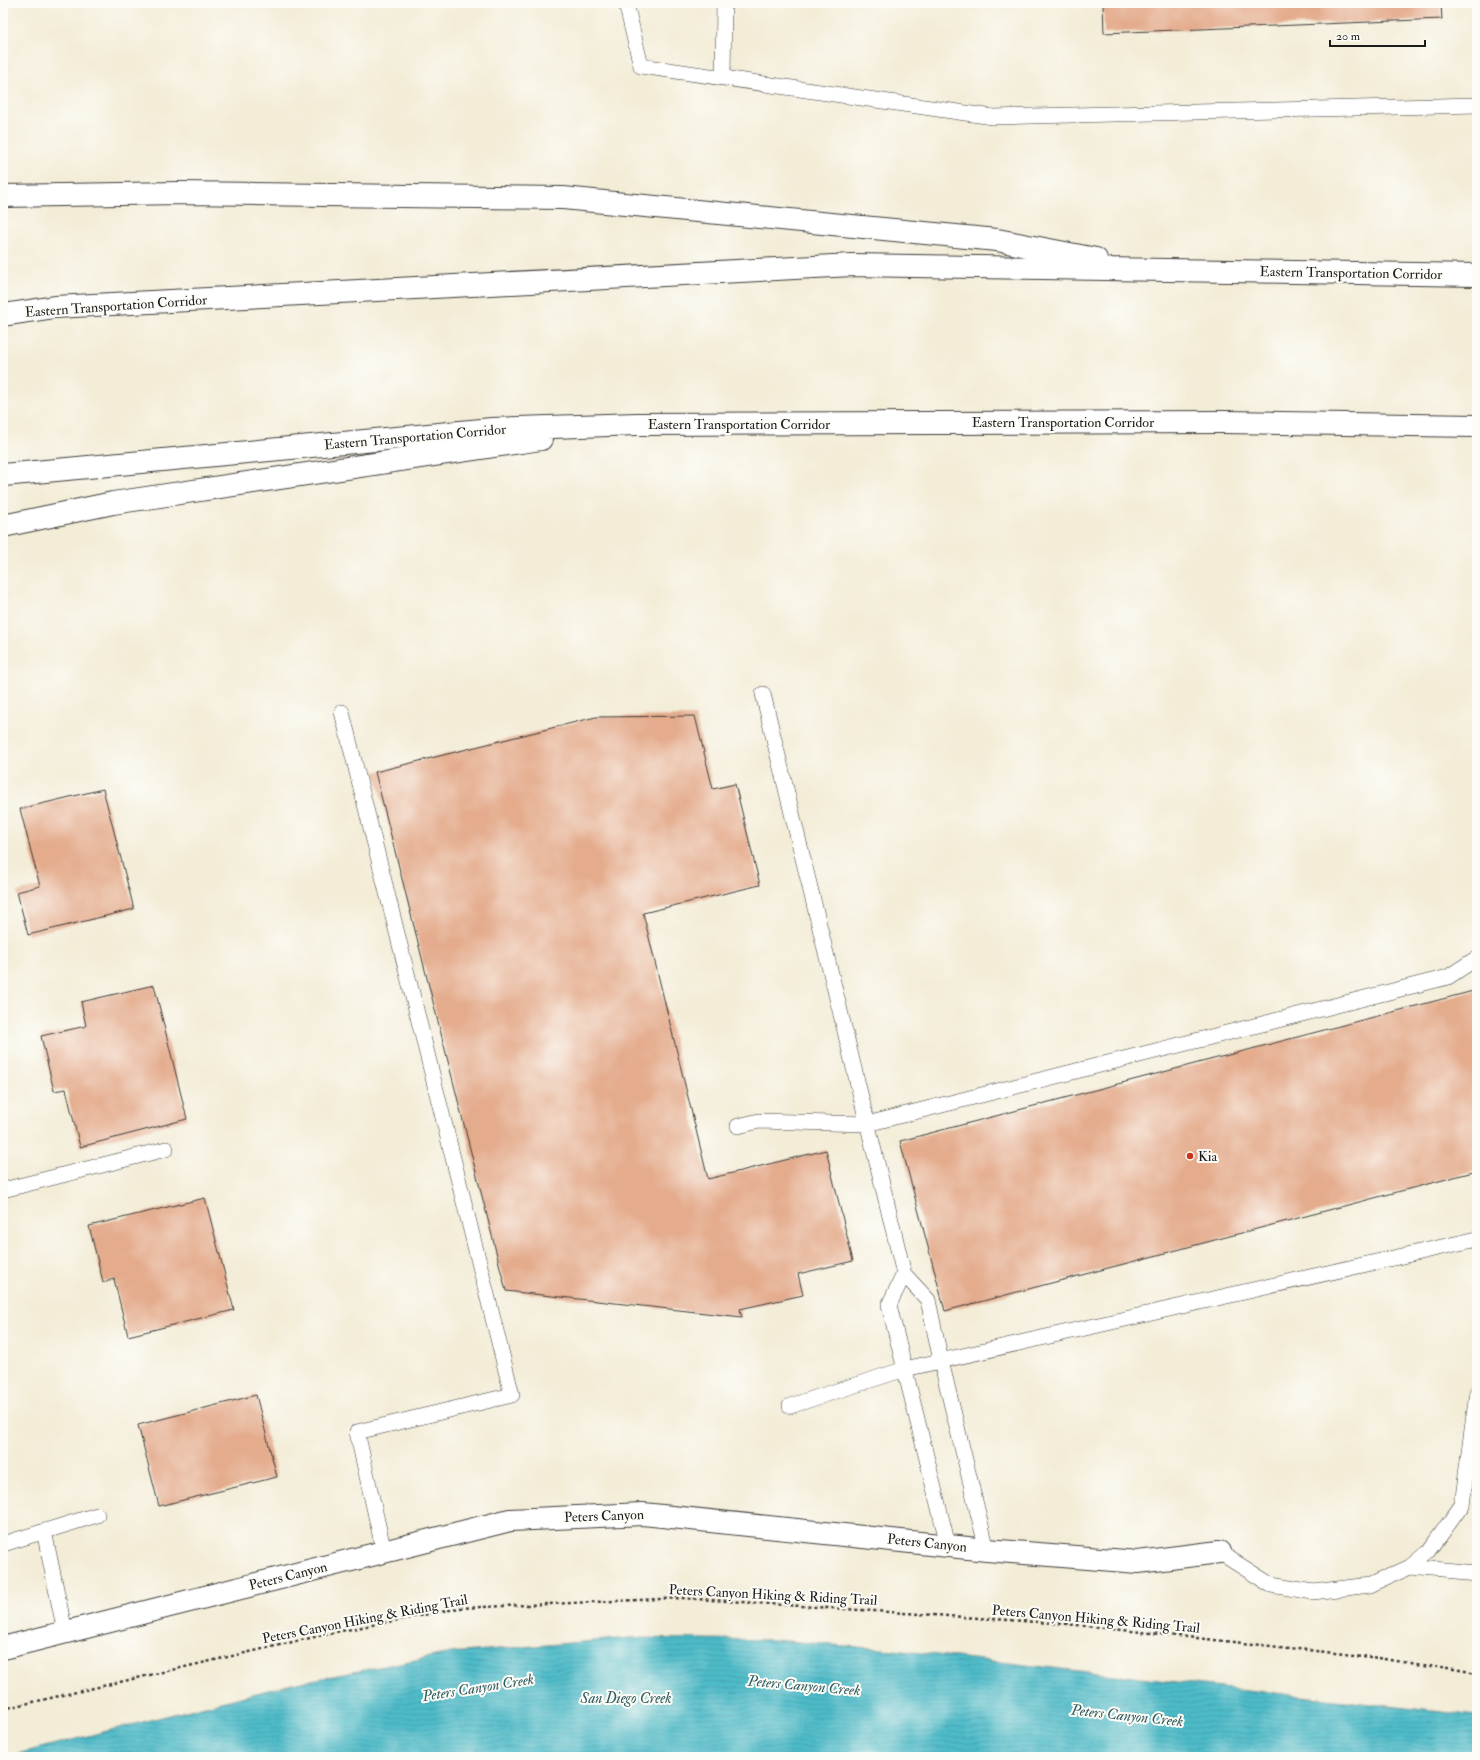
<svg xmlns="http://www.w3.org/2000/svg" width="1480" height="1760" viewBox="0 0 1480 1760" font-family="'IM FELL Double Pica',serif">
<style>
.water{fill:url(#water-rules);stroke:#356c72}
.building{fill:#e4ab8c}
.lines{fill:none;stroke-linecap:round;stroke-linejoin:round}
.lane-casing{stroke:#3c3b38;stroke-width:16}
.secondary-casing{stroke:#3c3b38;stroke-width:24}
.highway-casing{stroke:#3c3b38;stroke-width:24}
.path{stroke:#3c3b38;stroke-width:2.5;stroke-dasharray:3 3;stroke-linecap:butt}
.lane{stroke:#fff;stroke-width:15}
.secondary{stroke:#fff;stroke-width:22}
.highway{stroke:#fff;stroke-width:22}
.poi-dot{fill:#c8321e;stroke:#fdfcf7;stroke-width:1.5}
.labels{text-anchor:middle;dominant-baseline:central;stroke-width:4;stroke-linejoin:round;paint-order:stroke}
.street-label{font-size:14px;fill:#1c1c1c;stroke:#fdfcf7}
.poi-label{font-size:14px;fill:#1c1c1c;stroke:#fdfcf7;text-anchor:start}
.water-label{font-size:15px;font-style:italic;fill:#305c61;stroke:#fdfcf7}
</style>
<defs>
<pattern id="water-rules" width="6" height="5" patternUnits="userSpaceOnUse"><rect width="6" height="5" fill="#4ebbc9"/><path d="M0 2.5h6" fill="none" stroke="#44a0ac"/></pattern>
</defs>
<rect width="100%" height="100%" fill="#fdfcf7"/>
<filter id="ink" filterUnits="userSpaceOnUse"><feTurbulence type="fractalNoise" baseFrequency=".025" numOctaves="2"/><feDisplacementMap in="SourceGraphic" scale="8" xChannelSelector="R" yChannelSelector="G"/><feConvolveMatrix kernelMatrix="1 2 1 2 8 2 1 2 1" color-interpolation-filters="sRGB"/></filter>
<filter id="wash" filterUnits="userSpaceOnUse"><feTurbulence type="fractalNoise" baseFrequency=".012" numOctaves="4" result="noise"/><feDisplacementMap in="SourceGraphic" scale="16" xChannelSelector="R" yChannelSelector="G"/><feGaussianBlur stdDeviation="0.9" result="paint"/><feColorMatrix in="noise" values="0 0 0 0 0 0 0 0 0 0 0 0 0 0 0 0 0 1.4 0 .05"/><feComposite in="paint" operator="in"/></filter>
<g filter="url(#wash)">
<rect width="100%" height="100%" fill="#f3ecd7"/>
<!-- water -->
<path class="water" d="M631,1638l144,2 118,10 584,66v41h-1472l287,-73 159,-31z"/>
<g id="blocks">
<!-- building -->
<path class="building" d="M1103,3h338l1,16 -338,14z
M695,716l18,73 22,-5 25,101 -117,28 65,266 118,-29 27,111 -55,13 5,21 -63,14 2,8 -236,-26 -131,-519 221,-55z
M103,789l31,120 -106,26 -11,-43 23,-6 -20,-77z
M154,985l33,134 -107,28 -14,-58 -12,2 -13,-55 45,-10 -5,-24z
M1477,990v181l-532,140 -45,-170z
M205,1198l29,112 -106,26 -14,-57 -11,3 -14,-56z
M256,1395l21,82 -118,29 -21,-81z"/>
</g>
</g>
<g filter="url(#ink)">
<use href="#blocks" fill-opacity="0" stroke="#3c3b38" stroke-width="1"/>
<g class="lines">
<!-- lane casing -->
<g class="lane-casing">
<path id="lane" d="M626,3l15,63 352,51 484,-12
M723,78l1,-75
M763,694l141,580 24,26 13,61 46,189
M342,712l170,683 -155,37 27,120
M738,1126l21,-5 108,3 581,-147 29,-19
M3,1190l163,-41
M904,1274l-15,31 59,240
M790,1406l115,-37 572,-130
M44,1531l21,101
M3,1544l94,-29
M1219,1552l52,33 42,7 57,-7 40,-18 19,-16 33,-46 15,-113
M1410,1567l67,6"/>
</g>
<!-- secondary casing -->
<g class="secondary-casing">
<path id="secondary" d="M3,1648l507,-128 133,-6 344,36 151,12 81,-10"/>
</g>
<!-- highway casing -->
<g class="highway-casing">
<path id="highway" d="M3,196l176,-3 384,5 434,42 99,19
M3,315l52,-8 797,-42 625,10
M3,475l489,-46 145,-5 587,-2 253,4
M3,526l110,-23 428,-64"/>
</g>
<!-- path -->
<path class="path" d="M3,1709l333,-77 124,-24 222,-10 385,26 314,34 96,16"/>
<!-- lane -->
<use href="#lane" class="lane"/>
<!-- secondary -->
<use href="#secondary" class="secondary"/>
<!-- highway -->
<use href="#highway" class="highway"/>
</g>
</g>
<!-- markers -->
<circle class="poi-dot" cx="1190" cy="1156" r="4"/>
<g class="labels">
<!-- street labels -->
<g class="street-label">
<text transform="translate(1351 273) rotate(1)">Eastern Transportation Corridor</text>
<text transform="translate(116 306) rotate(-4)">Eastern Transportation Corridor</text>
<text x="1063" y="422">Eastern Transportation Corridor</text>
<text x="739" y="424">Eastern Transportation Corridor</text>
<text transform="translate(415 437) rotate(-5)">Eastern Transportation Corridor</text>
<text transform="translate(604 1516) rotate(-2)">Peters Canyon</text>
<text transform="translate(927 1543) rotate(6)">Peters Canyon</text>
<text transform="translate(288 1576) rotate(-14)">Peters Canyon</text>
<text transform="translate(773 1595) rotate(3)">Peters Canyon Hiking &amp; Riding Trail</text>
<text transform="translate(365 1619) rotate(-11)">Peters Canyon Hiking &amp; Riding Trail</text>
<text transform="translate(1096 1619) rotate(5)">Peters Canyon Hiking &amp; Riding Trail</text>
</g>
<!-- poi labels -->
<g class="poi-label">
<text x="1198" y="1156">Kia</text>
</g>
<!-- water labels -->
<g class="water-label">
<text transform="translate(804 1686) rotate(5)">Peters Canyon Creek</text>
<text transform="translate(478 1688) rotate(-9)">Peters Canyon Creek</text>
<text x="626" y="1698">San Diego Creek</text>
<text transform="translate(1127 1716) rotate(6)">Peters Canyon Creek</text>
</g>
</g>
<!-- margin -->
<rect width="1480" height="1760" fill="none" stroke="#fdfcf7" stroke-width="16"/>
<!-- scale -->
<path d="M1330 40v6h95v-6" fill="none" stroke="#1c1c1c" stroke-width="2"/>
<text x="1336" y="40" font-size="12" fill="#1c1c1c" stroke="#fdfcf7" stroke-width="3" paint-order="stroke">20 m</text>
</svg>
